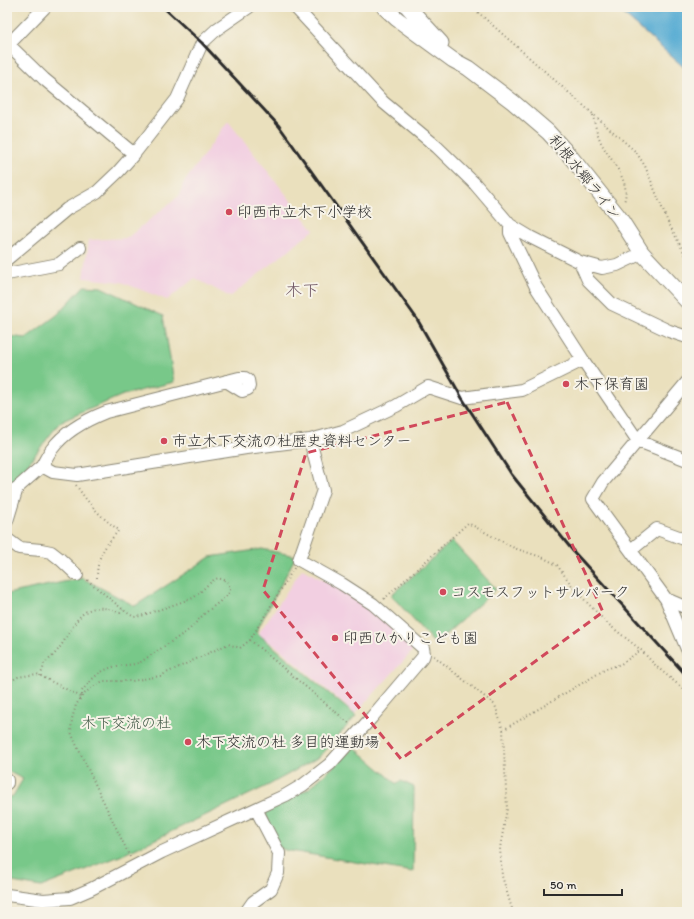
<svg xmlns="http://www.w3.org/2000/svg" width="694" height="919" viewBox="0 0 694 919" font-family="Itim,'Klee One',sans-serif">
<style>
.built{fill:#f2cfe1}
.green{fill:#78c889;stroke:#527a5a}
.water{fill:#57acd3;stroke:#416c7f}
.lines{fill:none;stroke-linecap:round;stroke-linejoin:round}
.minor-casing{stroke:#8a8674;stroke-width:14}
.major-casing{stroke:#8a8674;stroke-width:17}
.path{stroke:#8a8674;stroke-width:2;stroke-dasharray:1 3;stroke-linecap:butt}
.minor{stroke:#fff;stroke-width:12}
.major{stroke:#fff;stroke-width:15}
.rail{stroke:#2b2b2b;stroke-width:3}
.marked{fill:none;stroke:#d1495b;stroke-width:3;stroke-dasharray:8 5;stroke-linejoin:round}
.poi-dot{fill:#d1495b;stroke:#f7f3e8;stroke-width:1.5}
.labels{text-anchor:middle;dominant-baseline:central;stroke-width:4;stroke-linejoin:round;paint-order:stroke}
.street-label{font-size:15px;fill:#2b2b2b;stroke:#f7f3e8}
.poi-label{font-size:15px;fill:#2b2b2b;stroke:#f7f3e8;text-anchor:start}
.park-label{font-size:15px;fill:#425a47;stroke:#f7f3e8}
.quarter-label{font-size:17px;fill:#6e5563;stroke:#f7f3e8}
</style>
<rect width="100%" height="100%" fill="#f7f3e8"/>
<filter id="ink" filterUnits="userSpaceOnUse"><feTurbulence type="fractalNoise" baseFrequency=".025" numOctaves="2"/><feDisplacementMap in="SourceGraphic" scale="8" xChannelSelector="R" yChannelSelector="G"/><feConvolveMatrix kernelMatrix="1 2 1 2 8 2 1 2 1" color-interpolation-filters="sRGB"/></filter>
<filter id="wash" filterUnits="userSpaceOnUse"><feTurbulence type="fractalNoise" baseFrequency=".012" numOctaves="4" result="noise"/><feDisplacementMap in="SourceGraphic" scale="16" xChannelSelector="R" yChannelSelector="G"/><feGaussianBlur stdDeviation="0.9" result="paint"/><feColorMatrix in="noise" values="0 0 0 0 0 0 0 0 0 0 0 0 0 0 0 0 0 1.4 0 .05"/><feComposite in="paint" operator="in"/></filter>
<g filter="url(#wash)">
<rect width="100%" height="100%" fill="#eae0bd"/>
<!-- built -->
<path class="built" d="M228,121l86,109 -84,67 -35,-19 -28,22 -46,-18 -37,-4 5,-38 38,-2 53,-43 3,-11z
M302,569l35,18 43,28 33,30v4l-3,5 -55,60 -74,-64 -23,-16z"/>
<!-- green -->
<path class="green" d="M84,286l17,1 62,29 11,66 -51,13 -63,27 -45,59 -8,3v-148l19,2 31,-23z
M452,541l44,48 -61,55 -44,-49z
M262,549l34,7 -40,76 100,84 -37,41 -50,28 -149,71 -79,31 -34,-6v-83l6,-2 10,-17 -16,-8v-177l75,-16 53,28 75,-49z
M354,747l43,37 4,-3 13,6 -1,85 -128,-22 -7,-3 -14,-37 44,-21 24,-21z"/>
<!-- water -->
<path class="water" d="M618,7h69v63l-65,-57z"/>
</g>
<g filter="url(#ink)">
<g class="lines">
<!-- minor casing -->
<g class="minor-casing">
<path id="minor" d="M295,7l88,95 54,45 38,37 35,41 20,12 50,25 22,6 15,-3 25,-12
M8,44l36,35 90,75
M7,46l38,-39
M510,225v8l26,54 47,73 55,81 49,19
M7,259l60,-50 30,-17 21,-20 16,-18 43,-55 25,-56 15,-14 32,-22
M580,262l8,18 24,24 57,27 18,6
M7,274l52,-10 21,-16
M687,382l-84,100 -10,17 73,100 21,50
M42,466c3,-5 6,-12 10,-17 13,-18 34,-29 54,-37l133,-34h6l3,2 1,6 -1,3 -6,2 -16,-10
M7,493l10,-5 25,-22 11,6 24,3 169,-27 64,-8 33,-9 53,-25 32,-19 34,11 60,-8 61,-30
M7,521l10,-33
M7,539l12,9 22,2 10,2 9,7 17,16
M631,550l26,-21 30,11
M666,599l21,9
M7,780v3
M7,895l36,5 27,-2 21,-9 71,-37 124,-57 17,-10 27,-21 42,-47 51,-60 1,-3 -1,-6 -50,-44 -31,-20 -43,-24 24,-70 -13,-50
M246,912l7,-10 18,-13 7,-16 1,-20 -23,-44"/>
</g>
<!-- major casing -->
<g class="major-casing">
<path id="major" d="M384,7l13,12 56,41 15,8 45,34 35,30 22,24 49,61 23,36 45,48
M408,7l33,36"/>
</g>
<!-- path -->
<path class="path" d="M472,7l164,145 9,14 22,54 20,38
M593,115c2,11 5,23 11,33 10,16 27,35 20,54
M76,485c12,18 25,33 43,45 -15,18 -22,25 -22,49
M384,599l84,-76 46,25 30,10 13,7 18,25 33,34 33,26 16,17 30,25
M250,640l100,84
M434,656l61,49 8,25 4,79 -7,39 2,28 11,36
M40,676l3,-7 1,-6c31,-19 27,-72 76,-50l3,-3
M7,683l11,-6 19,-3 44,23
M82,695v-4c9,-12 19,-22 35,-25 8,-1 15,-1 22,-3l50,-33 15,-16 24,-19 2,-5 -1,-5 -2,-4 -9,-3c-10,4 -16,14 -25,20l-52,18 -7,1 -8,-5 -40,-33
M503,730l103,-61 15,-5 20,-14
M130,857l-54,-113 -5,-12 1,-13 4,-14 7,-10 9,-8 11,-6h29l28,-5 68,-32 12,4 10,-8 44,-72"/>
<!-- minor -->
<use href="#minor" class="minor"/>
<!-- major -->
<use href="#major" class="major"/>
<!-- rail -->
<path class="rail" d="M163,7l39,36 77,83 138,193 45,79 50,77 61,76 114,125"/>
</g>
</g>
<!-- marked area -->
<path class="marked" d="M507,402l96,210 -202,147 -138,-169 43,-137z"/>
<!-- markers -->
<g class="poi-dot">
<circle cx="229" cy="212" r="4"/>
<circle cx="566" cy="384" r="4"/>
<circle cx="164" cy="441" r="4"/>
<circle cx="443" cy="592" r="4"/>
<circle cx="335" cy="638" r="4"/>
<circle cx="188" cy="742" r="4"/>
</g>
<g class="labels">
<!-- street labels -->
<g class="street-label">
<text transform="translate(585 177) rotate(51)">利根水郷ライン</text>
</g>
<!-- poi labels -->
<g class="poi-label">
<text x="237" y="212">印西市立木下小学校</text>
<text x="574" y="384">木下保育園</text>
<text x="172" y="441">市立木下交流の杜歴史資料センター</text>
<text x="451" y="592">コスモスフットサルパーク</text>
<text x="343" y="638">印西ひかりこども園</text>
<text x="196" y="742">木下交流の杜 多目的運動場</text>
</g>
<!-- park labels -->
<g class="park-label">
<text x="126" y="723">木下交流の杜</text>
</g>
<!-- quarter labels -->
<g class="quarter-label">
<text x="302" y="290">木下</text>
</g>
</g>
<!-- margin -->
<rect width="694" height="919" fill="none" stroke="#f7f3e8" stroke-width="24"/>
<!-- scale -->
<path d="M544 889v6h78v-6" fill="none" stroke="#2b2b2b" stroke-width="2"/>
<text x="550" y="889" font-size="12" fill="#2b2b2b" stroke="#f7f3e8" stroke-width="3" paint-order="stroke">50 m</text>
</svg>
